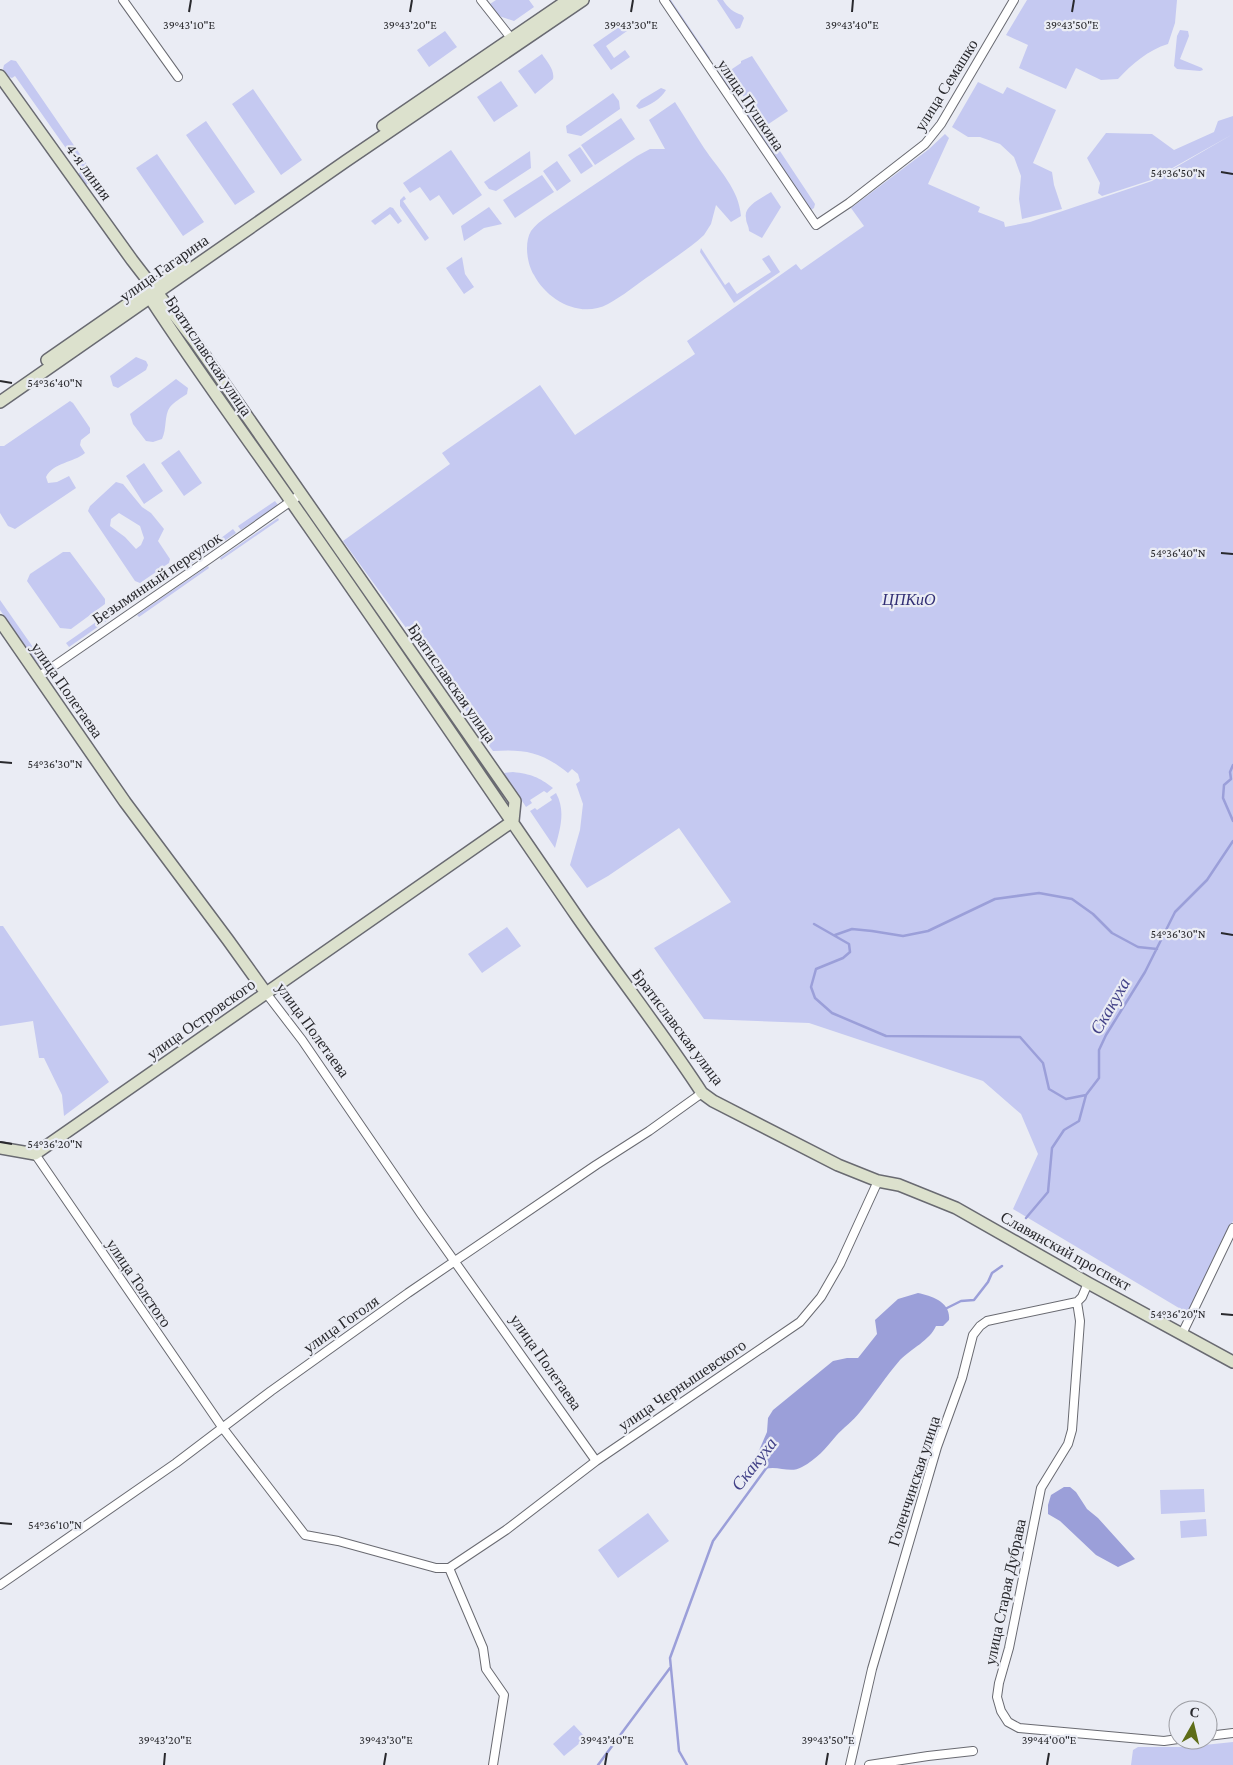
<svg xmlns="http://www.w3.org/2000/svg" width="1233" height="1765" viewBox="0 0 1233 1765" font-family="'Crimson Pro',serif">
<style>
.green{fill:#c5c9f1;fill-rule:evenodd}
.water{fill:#9b9fd9}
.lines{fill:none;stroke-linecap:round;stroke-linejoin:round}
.stream{stroke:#9b9fd9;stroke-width:2.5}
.street-casing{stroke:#696a71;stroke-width:10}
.secondary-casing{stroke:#696a71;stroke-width:14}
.street{stroke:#fff;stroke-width:8}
.secondary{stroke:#dce1cd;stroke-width:11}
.ticks{fill:none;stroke:#29292d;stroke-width:2}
.labels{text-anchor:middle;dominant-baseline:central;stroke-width:4.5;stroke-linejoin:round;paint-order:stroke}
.street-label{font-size:16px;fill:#29292d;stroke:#eaecf4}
.park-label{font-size:16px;font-style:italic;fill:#322f74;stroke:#eaecf4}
.water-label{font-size:18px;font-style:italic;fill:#434288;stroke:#eaecf4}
.ticks-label{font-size:12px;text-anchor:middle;fill:#29292d;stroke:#eaecf4;stroke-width:4.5;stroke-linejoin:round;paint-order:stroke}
</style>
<rect width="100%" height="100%" fill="#eaecf4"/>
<!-- green -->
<path class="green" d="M496,0h33l5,7 -20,14 -15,-5 -9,-12z
M665,0h6l39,58 -2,1z
M717,0h6c4,7 11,13 19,15l2,3 -4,10 -4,1z
M1027,0h150l-2,23 -7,21c-20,6 -36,20 -50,35l-17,1 -25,-12 -10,21 -47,-21 9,-23 -22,-10z
M622,25l5,6 -21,15 8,12 11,-8 5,7 -19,13 -18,-25z
M1180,30l8,1 1,5 -9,23 22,9 1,2 -3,1 -23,-2 -3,-3 3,-30z
M445,31l12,16 -28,20 -12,-17z
M542,54c5,8 13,16 11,25l-18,15 -17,-23z
M752,56l36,55 -24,16 -2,-2 -4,3h-4l-13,-21 3,-10 -5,-7 -7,5 -12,-18 21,-14v-2z
M11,60l5,1 79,115v2l-9,7 -4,-1 -5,-7 1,-3 4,-3 -67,-95 -3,2 -3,-1 -6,-8 1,-4z
M501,81l17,25 -24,16 -17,-25z
M978,82l25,12 4,-7 49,23 -23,53 19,9 2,13 8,24 -40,10 -3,-20 2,-23 -7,-19 -14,-13 -20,-7h-12l-16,-10z
M661,88l5,2c-5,9 -17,16 -27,19l-3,-3 5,-6z
M253,89l49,71 -21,15 -49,-71z
M613,93l6,8 1,8 -39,27 -14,-3 -1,-7z
M675,102c10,15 19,31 29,46 15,22 35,41 37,68l-10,6 -15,-17 -5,19 -7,11c-16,15 -35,26 -52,39 -15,10 -29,22 -44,30 -28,15 -61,-4 -74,-29 -7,-11 -10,-32 -3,-44 8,-11 25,-20 36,-28 24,-16 47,-32 70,-47l13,-7h15l-16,-29z
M1233,116v18l-82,46 -49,16 -4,-3 2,-10 -13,-25 19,-25 46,1 22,16 40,-18 4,-11z
M621,118l14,21 -40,26 -14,-20z
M206,121l49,71 -20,13 -49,-70z
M766,132l2,1 47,71 -1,4 -3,2 -3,-2 -47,-70v-3z
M945,134l4,4 -21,46 52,23 -2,5 26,10 1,5 25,-5 122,-41 81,-47v1087l-44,93 -176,-105 25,-55 -17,-40 -38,-33 -174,-58 -105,-4 -50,-71 77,-46 -52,-74 -71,48 -21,12 -17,-23 10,-35 3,-26 -7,-20 4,-3 -2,-7 -6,-5 -4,4c-26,-21 -43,-24 -75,-22l-9,-12 -1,-5 -140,-193 107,-77 -8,-11 98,-68 35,50 120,-81 -8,-13 109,-77 5,6 63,-44 -13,-18 78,-59z
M580,147l13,19 -12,8 -13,-19z
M451,150l31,45 -29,20 -14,-20 -9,6 -10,-14 -10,6 -7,-10z
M530,151l1,17 -35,23 -7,-2 -5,-7z
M157,154l47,68 -21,14 -47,-68z
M557,161l14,20 -14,10 -14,-20z
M542,175l12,17 -39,26 -12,-18z
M771,192l10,15 -19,31 -13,-7c0,-5 -3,-8 -3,-13 -3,-12 16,-20 25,-26z
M404,196l2,3 -3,2 26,37 -4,3 -25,-35v-6z
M390,207l3,1 9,13 -4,3 -8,-10 -15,11 -4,-4z
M489,207l13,17 -18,4 -20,13 -3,-15z
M701,248l24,37 4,-3 8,12 34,-22 -9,-13 7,-4 11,17 -46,31 -34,-51z
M462,257l3,17 9,13 -10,7 -18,-26z
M136,357l10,4 2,4 -2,5 -28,18 -5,-2 -3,-10z
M176,379l12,9 -1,6c-6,4 -13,8 -17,13 -6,8 -3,22 -8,32l-9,3 -7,-1 -13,-17 -3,-10z
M70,401l3,2 17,25v5l-9,7 -1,5 5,8c-12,10 -31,9 -39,24l2,6 9,-1 12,-6 7,12 -61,41 -7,-3 -8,-13v-67h4z
M179,450l23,33 -18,13 -23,-33z
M144,463l19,28 -19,13 -18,-28z
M116,482l7,2 19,23 9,6 13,16 -6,12 12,18 -1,4 -29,20 -5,-2 -47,-70 2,-5zM119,513l21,13 4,12 -3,7 -5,4 -11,-12 -15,-11 1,-7z
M275,501l3,4 -37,25 -3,-4z
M278,518l1,2 -58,40 -1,-2z
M233,529l3,4 -92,63 -3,-4 45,-31 2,2z
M63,552h7l35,47v5l-34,25 -11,-1 -33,-47 3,-7z
M208,566l1,2 -70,49 -2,-2z
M138,594l2,4 -35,24 -3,-4z
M0,600l44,63 -5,1 -3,-3 -36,-51z
M99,620l3,4 -33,23 -3,-4z
M513,772c18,2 26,5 40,16l-6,5 -3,-2 -14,9 2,3 -6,4 -22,-34z
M556,793c10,18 4,36 -1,55l-25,-37 5,-3 2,2 15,-10 -2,-3z
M0,926h3l106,156 -45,34 -2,-21 -18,-37h-5l-6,-37 -33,5z
M507,927l14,19 -39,27 -14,-19z
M1204,1489l1,23 -44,2 -1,-24z
M648,1513l21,28 -51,37 -20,-28z
M1206,1519l1,17 -26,2 -1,-17z
M574,1725l12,13 -22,18 -11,-12z
M1233,1742v23h-102l2,-15 5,-3h47z"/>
<!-- water -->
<path class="water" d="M918,1293c14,3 33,9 31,27l-6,6h-7c-6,14 -25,23 -36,34 -14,16 -26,35 -40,52 -7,9 -17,16 -24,24 -11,13 -19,23 -34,31 -12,7 -24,-2 -37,2l-8,-14 10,-23 1,-14 5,-8 60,-49 14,-3h11l19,-24 -2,-14 23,-21z
M1064,1487h6l6,5 11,17 11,9 37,41 -17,8 -22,-12 -36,-34 -12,-7v-9l3,-10z"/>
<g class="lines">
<!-- stream -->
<path class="stream" d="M1233,765l-3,7 1,7 -7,6 -1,13 10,23
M814,924l35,20 1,8 -7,6 -27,11 -5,18 4,11 17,15 54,23 134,1 23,26 6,26 17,10 20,-4
M835,935l17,-6 20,2 31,5 25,-5 67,-32 44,-6 33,6 21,15 19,19 26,14 19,2
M1026,1218l22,-26 4,-44 12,-18 15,-9 7,-26 13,-17v-28l7,-15 39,-63 30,-60 32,-32 26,-39
M947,1308l14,-7 13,-1 14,-18 4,-9 10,-7
M598,1765l72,-97
M687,1765l-8,-14 -9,-93 43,-117 54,-74"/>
<!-- street casing -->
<g class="street-casing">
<path id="street" d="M123,0l55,77
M481,0l30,38
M664,0l152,225 33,-22 76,-59 16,-20 73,-124
M38,677l171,-118 92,-65
M266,993l36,47 119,174 175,247
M35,1154l187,273 83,108 33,6 98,27h13
M1077,1302l3,19 -8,109 -4,14 -27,44 -32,160 -10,35 -2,14 4,14 7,11 11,6 145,13 14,-2
M1182,1334l51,-106
M449,1568l57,-38 90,-69 204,-139 21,-25 19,-33 38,-83
M449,1568l34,80 3,21 18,26 -11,70
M0,1585l176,-122 95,-72 137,-98 188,-128 53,-34 53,-38
M1208,1736l25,-3
M850,1765l22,-96 65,-222 25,-69 11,-43 7,-9 7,-5 90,-19 5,-5 6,-14
M869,1765l59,-9 45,-5"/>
</g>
<!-- secondary casing -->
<g class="secondary-casing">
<path id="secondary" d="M0,76l132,184 64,83 319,458 -2,20
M383,126l185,-126
M152,287l-2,11c48,74 100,144 150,216 94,134 185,269 278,404 41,59 85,115 124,175l11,8 125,64 40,16 21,4 57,23 132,75 145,79
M47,360l137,-95
M0,402l346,-241 237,-161
M0,621l125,181 103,138 38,53
M0,1148l35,6 478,-333"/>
</g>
<!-- street -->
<use href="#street" class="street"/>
<!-- secondary -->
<use href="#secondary" class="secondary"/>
</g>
<!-- ticks -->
<path class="ticks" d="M189,12l2,-12M410,12l2,-12M631,12l2,-12M852,12l1,-12M1072,12l2,-12M1221,172l12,2M0,381l12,2M1221,553l12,1M0,762l12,1M1221,933l12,2M0,1142l12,2M1221,1314l12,1M0,1523l12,1M164,1765l1,-12M384,1765l2,-12M605,1765l2,-12M826,1765l2,-12M1047,1765l2,-12"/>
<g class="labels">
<!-- street labels -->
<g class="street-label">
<text transform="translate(946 85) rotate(-58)">улица Семашко</text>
<text transform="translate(751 105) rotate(56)">улица Пушкина</text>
<text transform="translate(89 172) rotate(54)">4-я линия</text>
<text transform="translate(164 268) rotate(-35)">улица Гагарина</text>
<text transform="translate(209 356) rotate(56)">Братиславская улица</text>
<text transform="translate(157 578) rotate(-34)">Безымянный переулок</text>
<text transform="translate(452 683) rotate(55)">Братиславская улица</text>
<text transform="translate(67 690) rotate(55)">улица Полетаева</text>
<text transform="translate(201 1019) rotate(-35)">улица Островского</text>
<text transform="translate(678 1027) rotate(53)">Братиславская улица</text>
<text transform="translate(313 1030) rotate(54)">улица Полетаева</text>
<text transform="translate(1066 1251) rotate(29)">Славянский проспект</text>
<text transform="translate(139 1283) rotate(56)">улица Толстого</text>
<text transform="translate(341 1324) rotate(-35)">улица Гоголя</text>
<text transform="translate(546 1362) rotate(55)">улица Полетаева</text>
<text transform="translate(682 1385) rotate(-34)">улица Чернышевского</text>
<text transform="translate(914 1481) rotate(-72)">Голенчинская улица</text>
<text transform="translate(1005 1592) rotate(-78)">улица Старая Дубрава</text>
</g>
<!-- park labels -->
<g class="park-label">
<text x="909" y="599">ЦПКиО</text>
</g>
<!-- water labels -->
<g class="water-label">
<text transform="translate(1110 1006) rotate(-60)">Скакуха</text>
<text transform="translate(754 1464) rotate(-52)">Скакуха</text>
</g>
</g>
<g class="ticks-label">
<text x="189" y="29">39°43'10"E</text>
<text x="410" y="29">39°43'20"E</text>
<text x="631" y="29">39°43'30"E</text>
<text x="852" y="29">39°43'40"E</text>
<text x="1072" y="29">39°43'50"E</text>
<text x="1178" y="177">54°36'50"N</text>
<text x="55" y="387">54°36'40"N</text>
<text x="1178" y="557">54°36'40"N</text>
<text x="55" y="768">54°36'30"N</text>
<text x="1178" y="938">54°36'30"N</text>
<text x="55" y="1148">54°36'20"N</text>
<text x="1178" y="1318">54°36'20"N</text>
<text x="55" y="1529">54°36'10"N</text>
<text x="165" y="1744">39°43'20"E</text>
<text x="386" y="1744">39°43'30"E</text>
<text x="607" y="1744">39°43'40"E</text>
<text x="828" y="1744">39°43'50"E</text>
<text x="1049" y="1744">39°44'00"E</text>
</g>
<!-- north arrow -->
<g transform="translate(1193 1725) rotate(8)"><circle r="24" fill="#eaecf4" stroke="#9d9ea4"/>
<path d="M0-4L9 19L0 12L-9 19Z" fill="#5e6d18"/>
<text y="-8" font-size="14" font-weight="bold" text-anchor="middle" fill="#29292d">С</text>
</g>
</svg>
